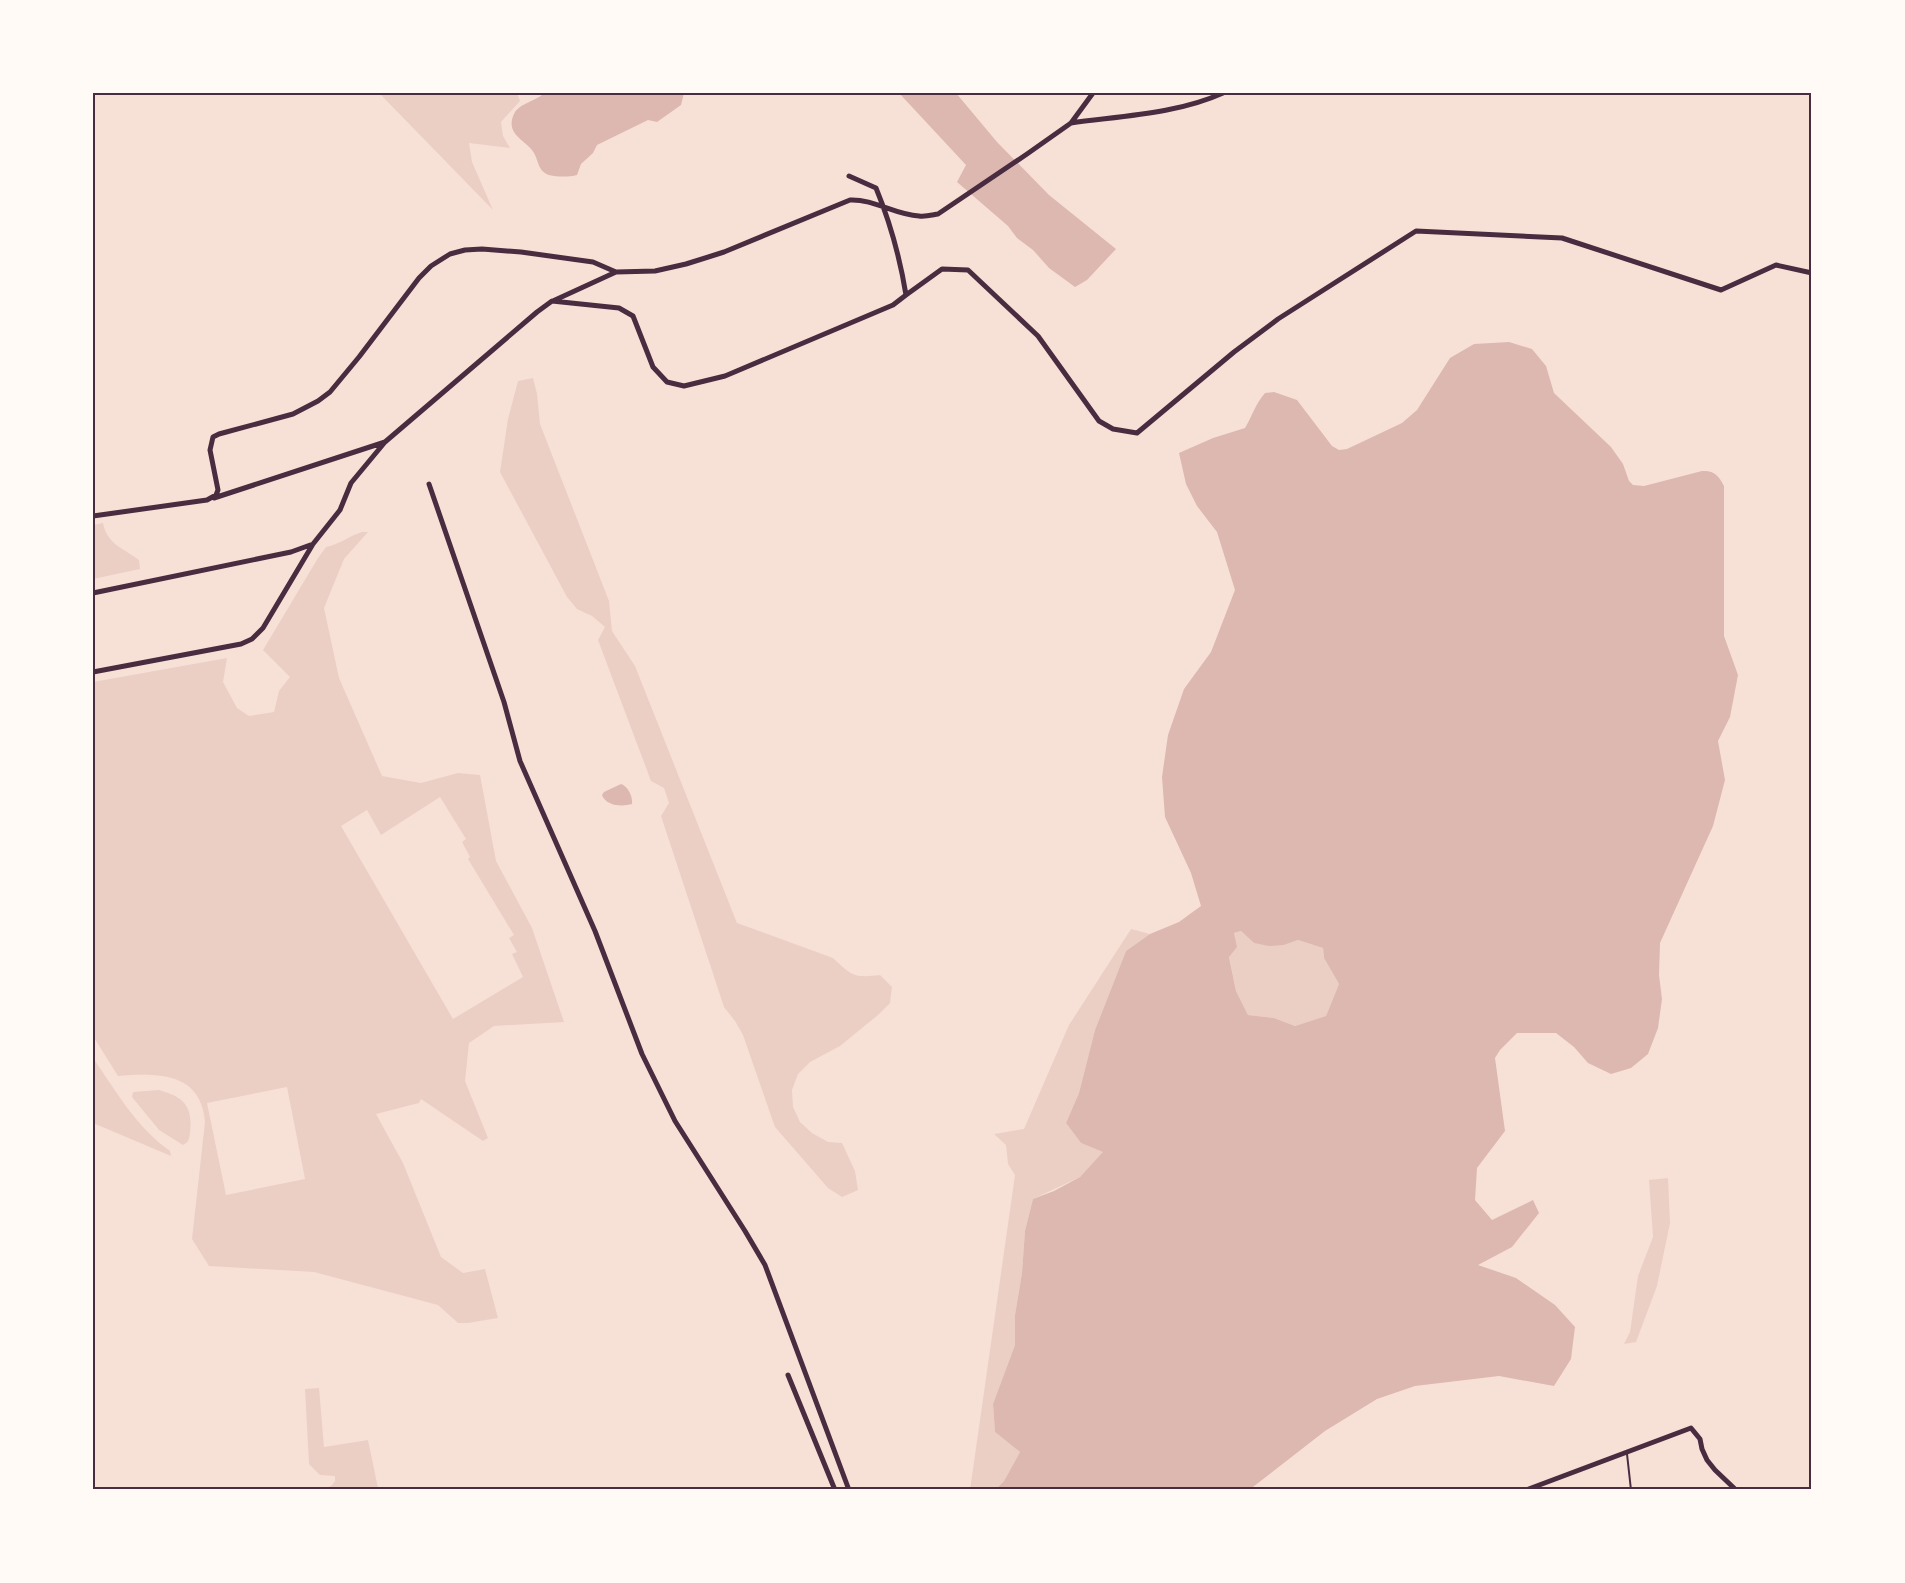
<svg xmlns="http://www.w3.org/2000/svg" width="1905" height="1583" viewBox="0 0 1905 1583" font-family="Rubik,sans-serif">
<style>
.green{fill:#ebcfc5;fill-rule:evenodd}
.water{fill:#dcb8b0;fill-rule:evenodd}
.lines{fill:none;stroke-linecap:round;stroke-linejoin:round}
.service{stroke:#4a2c40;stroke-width:2}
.minor{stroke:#4a2c40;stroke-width:5}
.neatline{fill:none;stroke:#4a2c40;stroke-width:2}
</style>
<rect width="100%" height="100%" fill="#f7e1d7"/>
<!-- green -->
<path class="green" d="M379,93h138l3,8 -19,21 2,14 7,12 -41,-5 3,19 21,48z
M533,378l4,16 3,30 69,177 3,30 23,35 102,257 96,35c19,18 21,20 47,17l12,12 -2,16 -12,12 -38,31 -30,16 -12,12 -6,16 1,17 7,15 12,11 16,9 14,1 13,28 3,19 -16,7 -14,-9 -53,-61 -32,-92 -8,-14 -11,-14 -63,-191 8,-13 -5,-15 -13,-7 -53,-141 7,-13 -13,-11 -15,-7 -10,-12 -67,-125 8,-53 10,-38z
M103,523c4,21 20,25 36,37l1,9 -47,10v-54z
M362,532h6l-24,27 -20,49 15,70 43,98 39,7 37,-10 22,2 16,86 36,67 32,94 -70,4 -25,17 -4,38 23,57 -5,3 -62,-42 -2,4 -43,11 27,49 38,94 22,16 22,-4 13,49 -30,5h-10l-20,-18 -124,-33 -105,-6 -17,-27 13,-117c-4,-50 -47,-49 -87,-46l-25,-40v-354l134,-24 -4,24 14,26 12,8 25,-4 5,-21 11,-14 -27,-27 55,-92 8,-11c14,-3 23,-11 36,-15zM440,797l26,42 -4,3 8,15 -2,2 46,76 -5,3 8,14 -5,2 11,23 -70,42 -112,-193 26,-16 14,25zM287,1087l18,92 -79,16 -19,-92z
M1131,929l19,5 -24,17 -31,79 -16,63 -13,30 15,20 23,9 -24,25 -47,22 -8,32 -3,42 -7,42v30l-22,59 2,28 25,20 -16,29 -9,9h-25l45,-315 -7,-11 -2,-19 -12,-11 30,-5 45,-104z
M1241,931l13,12 30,2 14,-5 25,8 1,10 15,26 -13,32 -31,10 -21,-8 -26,-3 -12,-24 -7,-35 7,-9 -2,-14z
M93,1058c23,33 43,69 77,93l1,5 -78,-33z
M159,1090c25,7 34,16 31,43 -1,6 -1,9 -7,12l-24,-15 -27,-33 1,-5z
M1668,1178l2,45 -13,63 -21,56 -12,2 6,-12 8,-56 15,-39 -4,-57z
M319,1388l5,59 44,-7 10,48 11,2h-71l13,-4 4,-5v-5l-15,-1 -11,-11 -4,-75z"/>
<!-- water -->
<path class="water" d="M544,93h140l-3,12 -24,17 -9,-2 -51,25 -4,8 -12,11 -4,11c-8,2 -19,2 -28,0 -11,-4 -10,-13 -15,-22 -6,-12 -30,-18 -20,-39 5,-11 23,-13 30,-21z
M899,93h57l41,49 52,53 67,54 -29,31 -12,7 -26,-19 -16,-18 -16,-12 -9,-12 -51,-44 9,-17z
M1509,342l23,7 14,17 8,27 57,54 12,17 6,17 4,4 11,1 58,-15c12,-1 17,5 22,15v150l14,39 -8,42 -12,24 7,39 -12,46 -53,117 -1,32 3,24 -4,29 -10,26 -17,14 -20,6 -23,-11 -14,-16 -18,-14h-39l-17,17 -5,8 10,73 -28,37 -2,32 17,20 41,-20 6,13 -27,34 -34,18 38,13 39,27 20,22 -4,32 -17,27 -55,-10 -84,10 -38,13 -52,32 -76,59h-254l9,-9 16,-29 -25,-20 -2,-28 22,-59v-30l7,-42 3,-42 8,-32 21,-8 26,-14 23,-25 -22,-9 -15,-20 13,-30 16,-63 31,-79 24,-17 29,-12 22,-16 -10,-33 -26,-56 -3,-40 6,-42 16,-46 27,-37 24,-62 -18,-58 -20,-26 -11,-22 -7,-31 34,-15 32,-10c7,-12 11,-25 20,-35l9,-1 23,8 35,46 7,4 8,-1 55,-26 15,-13 33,-52 24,-14zM1241,931l13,12 15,3 15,-1 14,-5 25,8 1,10 15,26 -13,32 -31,10 -21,-8 -26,-3 -12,-24 -7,-34 8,-10 -3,-14z
M621,784c7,2 12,13 11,20 -10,3 -26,2 -30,-9l2,-3z"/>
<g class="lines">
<!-- service -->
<path class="service" d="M1627,1454l4,36"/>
<!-- minor -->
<path class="minor" d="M1071,123c50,-7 106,-9 152,-30
M906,295l36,-26 26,1 70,66 61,85 14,8 24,4 97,-81 44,-33 138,-88 146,7 159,52 55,-25 36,8
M555,300l61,-28
M429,484l75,218 16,59 75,170 47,123 33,67 70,110 20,34 84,225
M214,498l171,-56
M93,516l114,-16 9,-5 2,-5 -8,-40 3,-13 6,-3 74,-20 25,-13 12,-9 29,-35 60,-79 12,-12 19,-12 15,-4 17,-1 39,3 72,10 23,10 39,-1 31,-7 38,-12 126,-52c24,-1 45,15 69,16 6,1 13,-1 19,-2l89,-60 44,-31 22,-30
M93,593l198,-41 22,-8
M93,672l148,-28 11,-5 11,-11 50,-84 27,-34 11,-27 34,-41 152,-130 15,-11 67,7 14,8 20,51 14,15 17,4 41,-10 168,-71 13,-10c-6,-37 -16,-73 -30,-107l-27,-12
M788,1375l47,115
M1526,1490l165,-62 9,11 2,10 5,11 8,10 21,20"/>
</g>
<!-- border -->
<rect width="1905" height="1583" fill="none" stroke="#fffaf5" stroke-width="189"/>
<rect x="94" y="94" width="1716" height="1394" class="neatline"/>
</svg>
